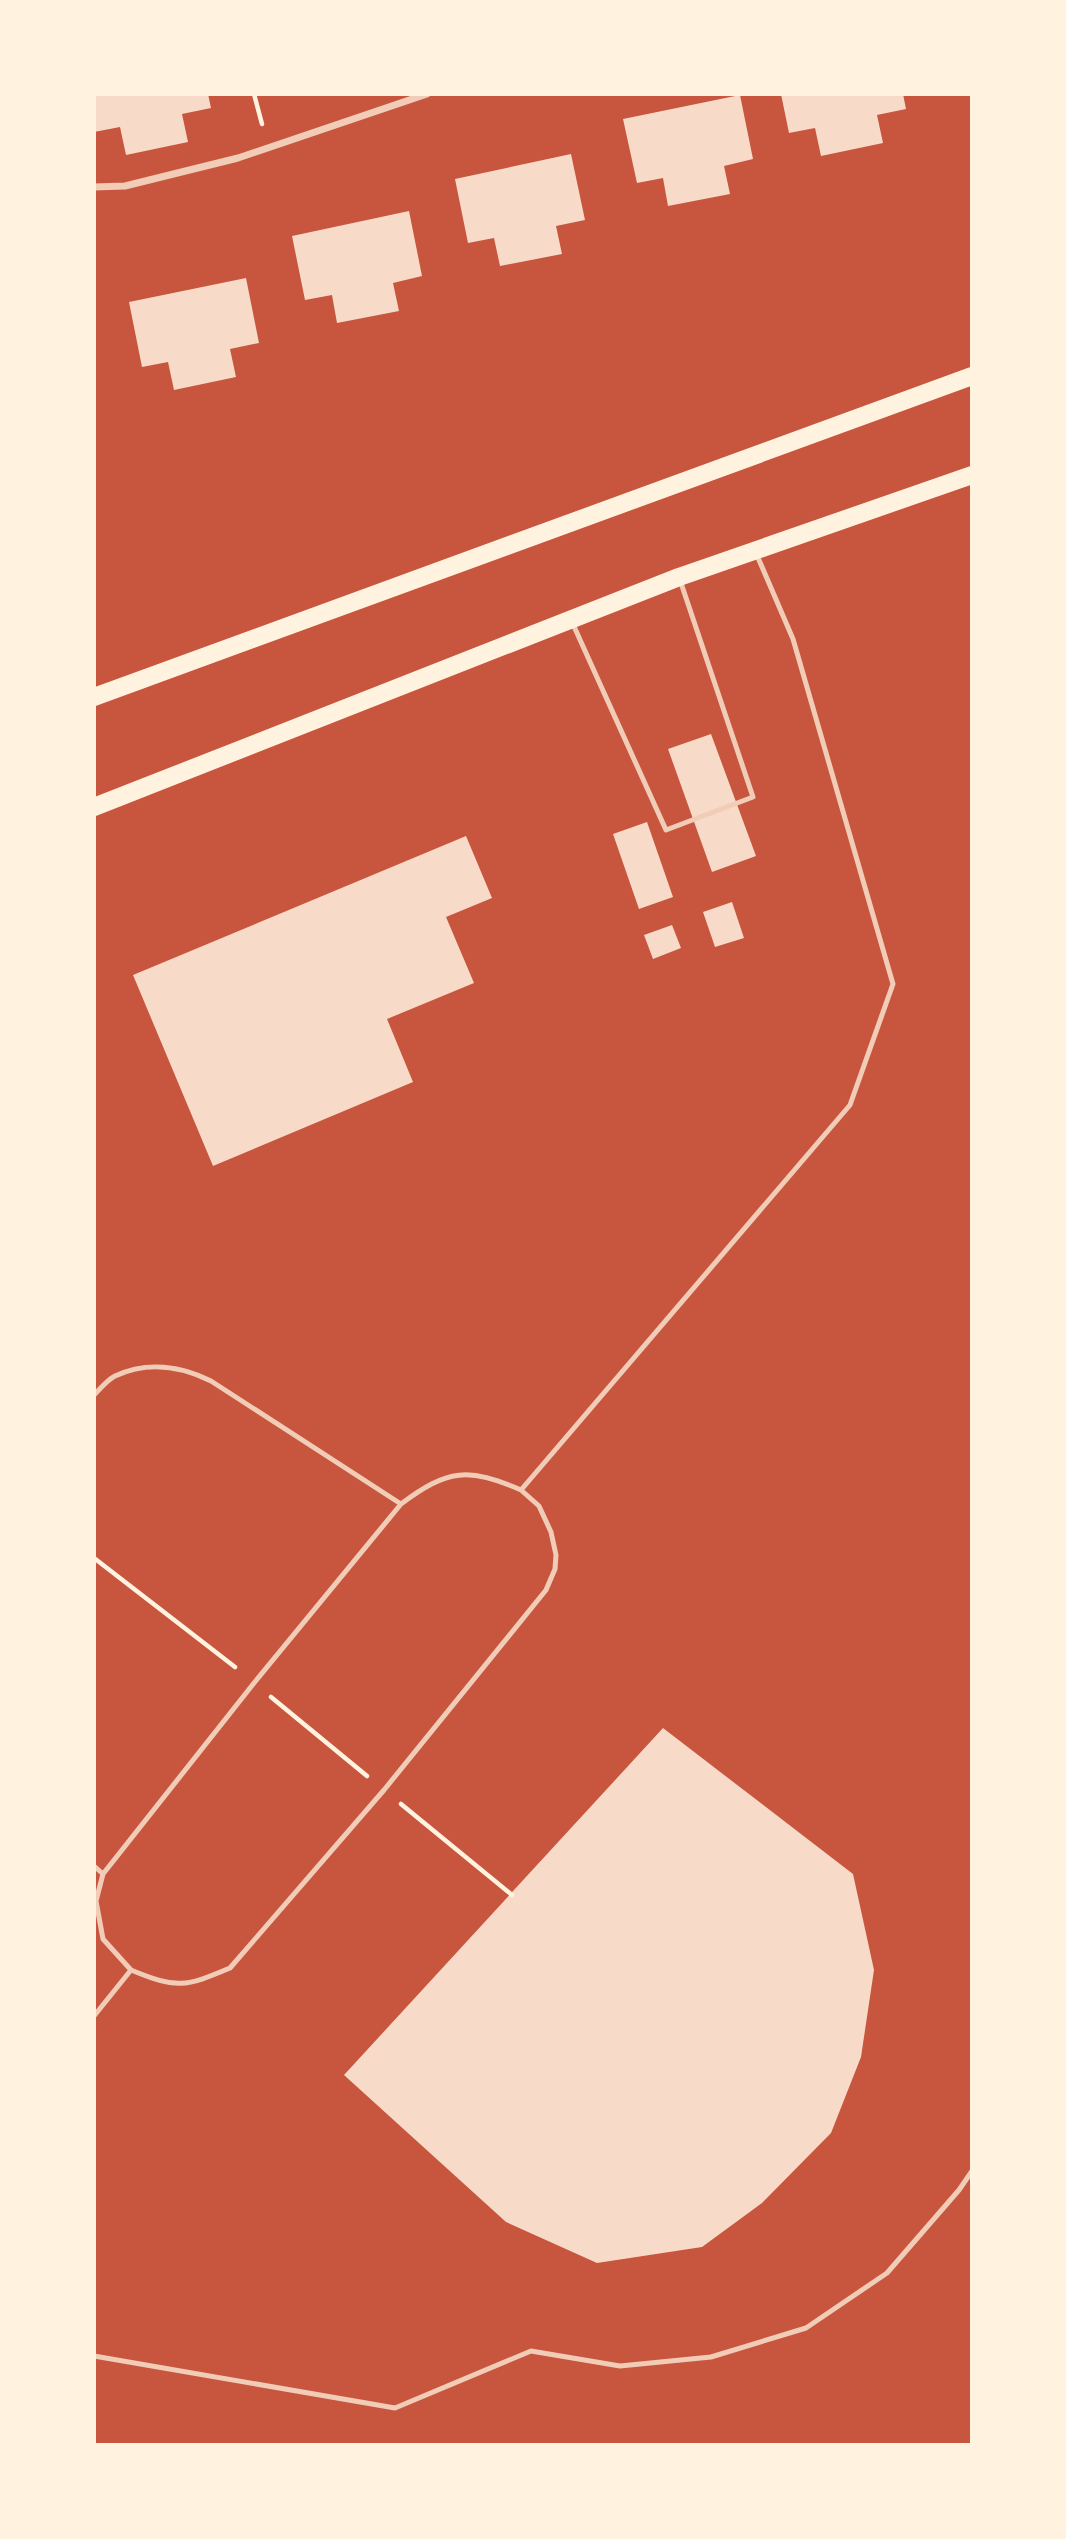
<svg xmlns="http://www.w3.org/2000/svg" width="1066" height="2539" viewBox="0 0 1066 2539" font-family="'Varela Round',sans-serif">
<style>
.building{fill:#f7dbc8}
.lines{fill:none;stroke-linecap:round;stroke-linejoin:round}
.path{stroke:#fff3e0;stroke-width:4.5}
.service{stroke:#f1ccb7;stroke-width:5}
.minor{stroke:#f1ccb7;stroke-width:7}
.primary{stroke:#fff3e0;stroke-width:18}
</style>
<rect width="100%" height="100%" fill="#c8553d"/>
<!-- building -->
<path class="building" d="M94,94h114l3,14 -29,6 6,28 -62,13 -6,-28 -26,5z
M781,94h122l3,15 -29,6 6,28 -62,13 -6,-28 -26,5z
M740,95l13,64 -29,7 6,28 -62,12 -5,-28 -26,5 -14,-64z
M571,154l14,66 -29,6 6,28 -62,12 -6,-28 -26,5 -13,-64z
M409,211l13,65 -29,7 6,28 -62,12 -5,-28 -27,5 -13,-64z
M246,278l13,65 -29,6 6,28 -62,13 -6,-28 -26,5 -13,-65z
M711,734l45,122 -44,16 -44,-123z
M647,822l26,75 -34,12 -26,-75z
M466,836l26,62 -46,19 28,66 -87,36 26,63 -200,84 -80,-191z
M732,902l12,36 -29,9 -12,-35z
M672,925l9,23 -28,11 -9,-24z
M663,1728l190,146 21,96 -13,87 -30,76 -69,70 -60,44 -105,16 -91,-41 -162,-147z"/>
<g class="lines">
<!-- path -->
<path class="path" d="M254,94l8,30
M94,1558l141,109
M271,1697l96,79
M401,1804l111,91"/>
<!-- service -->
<path class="service" d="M572,622l94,208 87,-33 -73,-217
M94,1395c6,-6 13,-15 21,-19 32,-15 66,-10 96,5l190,123
M94,1866l9,8
M131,1970l-28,-31 -7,-38 7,-27 151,-191 147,-179c47,-35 67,-37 120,-14
M94,2016l37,-46c46,19 54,17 99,-2l154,-178 162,-200 9,-21 1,-14 -5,-23 -12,-26 -18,-16 329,-385 43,-121 -100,-345 -37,-86
M94,2356l301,52 136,-57 89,15 91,-9 95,-29 81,-55 72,-83 13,-19"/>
<!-- minor -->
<path class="minor" d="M94,187l31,-1 113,-28 189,-64"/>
<!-- primary -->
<path class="primary" d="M94,697l878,-321
M94,807l585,-230 293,-102"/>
</g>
<!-- border -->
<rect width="1066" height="2539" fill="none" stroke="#fff3e0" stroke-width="192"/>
</svg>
